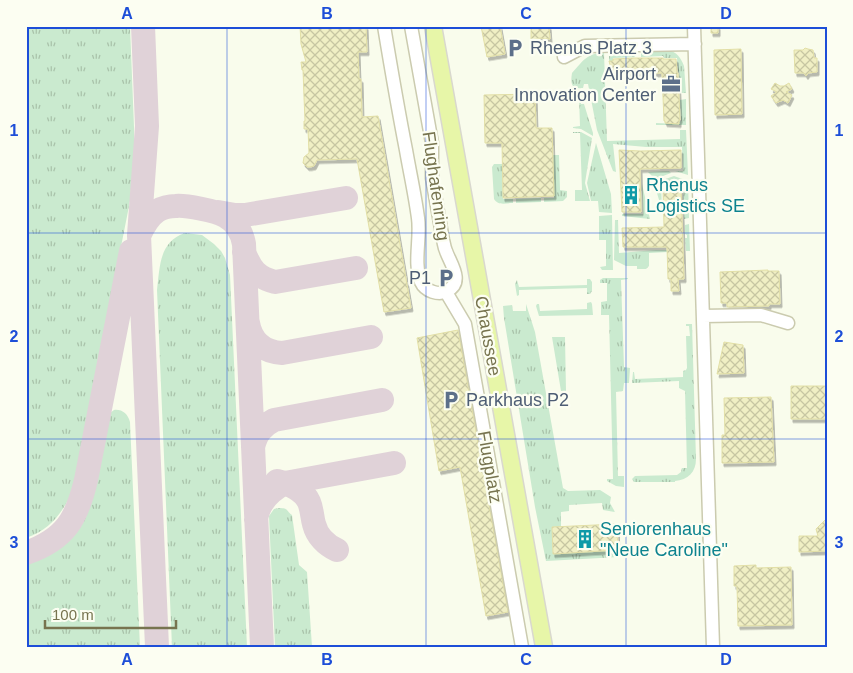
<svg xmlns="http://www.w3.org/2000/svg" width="853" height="673" viewBox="0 0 853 673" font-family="Arial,sans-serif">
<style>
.grass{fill:url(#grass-tufts)}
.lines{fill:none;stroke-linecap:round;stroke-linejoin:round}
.taxiway{stroke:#e0d2d8;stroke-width:24}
.building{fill:url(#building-cross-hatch);stroke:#e2dfa6;filter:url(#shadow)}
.minor-casing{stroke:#cbcbaf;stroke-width:15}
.major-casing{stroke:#d9d8ce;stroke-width:19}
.minor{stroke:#fff;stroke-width:12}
.major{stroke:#e7f6a8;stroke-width:16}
.grid{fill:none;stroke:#1d4ed8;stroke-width:1;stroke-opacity:0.55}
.labels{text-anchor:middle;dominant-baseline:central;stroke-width:4.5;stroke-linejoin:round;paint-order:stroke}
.service-label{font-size:18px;fill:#4e5e75;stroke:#fcfef2;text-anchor:start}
.culture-label{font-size:18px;fill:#0d838f;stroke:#fcfef2;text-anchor:start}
.street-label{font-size:18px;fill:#77744f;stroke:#fcfef2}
.neatline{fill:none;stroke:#1d4ed8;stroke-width:2}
.grid-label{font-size:16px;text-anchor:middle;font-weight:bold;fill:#1d4ed8}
</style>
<defs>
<pattern id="grass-tufts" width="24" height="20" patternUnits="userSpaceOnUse" patternTransform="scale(1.25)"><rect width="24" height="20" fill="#caeacf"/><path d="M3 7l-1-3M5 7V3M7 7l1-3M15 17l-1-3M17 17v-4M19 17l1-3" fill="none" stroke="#a9c2aa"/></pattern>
<pattern id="building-cross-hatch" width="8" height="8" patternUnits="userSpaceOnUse" patternTransform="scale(1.25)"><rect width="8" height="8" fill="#f0efc4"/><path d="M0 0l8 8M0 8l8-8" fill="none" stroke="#c7c6a2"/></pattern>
<filter id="shadow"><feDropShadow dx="2" dy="3.5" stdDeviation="0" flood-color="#0004"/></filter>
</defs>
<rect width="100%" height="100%" fill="#f9fcec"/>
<!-- grass -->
<path class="grass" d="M26,26h104l4,101v26l-4,48 -57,290c-11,22 -23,39 -47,47z
M668,50c9,2 13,8 16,16l2,27h-6l-1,-21h-1l-1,-14h-13l-1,-2 -22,1v-6z
M635,51v6l-22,1v3h-4v-9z
M604,52l3,89 73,-2v-9h6l2,45 -13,-4h8l-1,-24h-36l-33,-3 3,28 -3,-1 -16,-41 -9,-46h-4l-1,4c-11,1 -13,-3 -11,-15 11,-12 14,-19 32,-21z
M573,95h8l2,1 -3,1 1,7h3l9,29v3l-12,-7 -8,-1v-1l7,-1 -1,-29h-6z
M686,99v26h-30v-2l23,1v-2l2,-1 -1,-21z
M573,132h8l11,6 -7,45 5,18h-15v-11h7l-2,-57h-7z
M596,143l15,51 1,19 -13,-1 -1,-11h-7l-4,-18z
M553,155h6l1,35 7,1v6l-4,4 -19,1v-4h10z
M494,164h8l1,35h10v4c-7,0 -15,3 -19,-4l-2,-32z
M669,171l2,2 -16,6 -7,-7z
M674,176l14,5 1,37 -5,1 -1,-36 -22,1 1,26 -8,-27z
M642,184l8,35 -28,-3v-2h21z
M541,198v4l-25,1v-4z
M612,215l1,55h-11l-2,-3 6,-1v-26h-7v-24z
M615,220h3l1,33 37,-3h12v2l-19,1v13l-3,3h-9v-3h-11l-12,-6z
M689,224l1,27h-4l-1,-13h2v-3l-2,-1v-9z
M185,233l17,2 12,9 7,7 4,7 5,17 17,372h-75l-15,-357c3,-24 2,-48 28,-57z
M603,278h25v1l-7,1 3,87 6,1 -1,15h-5l-1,8 -7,1 2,84h6v11l-8,-1 -9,-5v-2h6l-4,-164h-8v-13l6,-1v-18h-7v-3z
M587,279h3l2,3v9l-2,3h-3v-6l-68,2v5l-2,1 -2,-12 2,-4 2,7 68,-2z
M591,302l1,2 1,11 -54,1 -3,-10 1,-2h2l1,7 47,-2v-6z
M526,304l9,28 28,156 5,3 32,-1 11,7 -1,6 5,9 -12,-2 -1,-7 -33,2v6l-8,1v15l-9,1 1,26 65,-4 1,7 -73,4 -11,-54 -31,-189 -1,-12 9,-1 1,6h13z
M686,324h6l4,135c0,13 -8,21 -21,22v1h-41l-2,-3 3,-3 42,-1 4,-3 1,-4h5l-2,-77 -6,-3v-7l-47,2 1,-11h1l1,7 48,-2v-6l3,-1 1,-2 -1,-32h4l-1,-10h-3z
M565,337l1,54h-5l-9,-54z
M114,410c8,-1 14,4 16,12l10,225h-114v-88c26,-8 44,-19 57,-44 5,-11 7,-25 10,-37 4,-19 8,-38 13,-57l4,-8z
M279,508c10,0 7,3 13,7l7,50 8,7 5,75h-37l-6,-131 5,-7z"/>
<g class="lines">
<!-- taxiway -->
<path class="taxiway" d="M143,26l4,100 -8,109 18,412
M218,212l17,3h10l101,-17
M139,236c4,-9 9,-19 18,-25 5,-3 12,-5 19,-5 9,-1 41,5 49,10 11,6 17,17 19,28l18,403
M244,252c7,18 13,25 31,30l81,-14
M248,323c3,18 15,29 34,30l89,-16
M253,447c3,-13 9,-21 21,-27l108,-20
M277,481c12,3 26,8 32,21 3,7 3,15 5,22 3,12 12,21 23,26
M256,520c2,-18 14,-29 29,-37l109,-20
M26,553c40,-14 51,-35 60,-73l45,-229"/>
</g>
<!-- building -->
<path class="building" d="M300,26h66l1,26h-9l1,27h2l1,38 16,-1 33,192 -27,4 -27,-153 -40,1 -3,6 -4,1h-3l-4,-4 1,-6 5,-4 -1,-24h-4v-8h1l-1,-24 -1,-27h-1l-1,-8h5l-5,-18z
M481,26h19l5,28 -18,3z
M531,26h18l1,13 -10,-1 -9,2z
M711,26h7v7h-7z
M805,48l3,1 5,1 1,8h3v14l-9,1 -2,3 -2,-3h-9l-1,-23h9z
M741,49l1,65 -27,1 -1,-65z
M634,58h29v1h13l1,14h1l2,47h-1v4l-14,-1v-2h-1l-2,-48 -49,2v-2h-1l-3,-12h4v-2z
M775,83l5,3h4l5,-3 3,6 -6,3 6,3 -4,8 -5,-3 -7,3 -5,-7 6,-4 -6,-3z
M535,94l1,34h16l2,68 -51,2 -1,-55h-17l-1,-48z
M619,150l22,1 40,-1v18l-41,1 1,43h-19z
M663,186h18l3,93h-6l1,12h-8v-12h-3l-1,-32h-44l-1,-19 42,-1z
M768,270v1h11l1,33h-11v2l-42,1v-4h-6l-1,-31z
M458,330l50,282 -22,4 -26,-149 -21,4 -22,-133z
M724,342l19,3 1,28 -27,1z
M791,386h36v33h-36z
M771,397l3,65 -52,1v-28h3l-1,-37z
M827,518v33l-28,1v-16h19l-2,-7z
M617,524l1,26 -65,4 -1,-27z
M756,565v3l35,-1 1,58 -54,1 -1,-40h-3v-20z"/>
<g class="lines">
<!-- minor casing -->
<g class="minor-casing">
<path id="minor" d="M384,26c7,42 14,83 22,124 4,23 9,45 12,68 3,20 -5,45 3,64 4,9 18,14 26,9 18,-9 3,-28 -1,-40 -2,-4 -2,-8 -3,-11l-11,-62v-35l-21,-117
M694,26l19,621
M564,57l21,-11 110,-2
M446,292l19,32 57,323
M703,316l58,-1 27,8"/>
</g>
<!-- major casing -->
<g class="major-casing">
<path id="major" d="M433,26l111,621"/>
</g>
<!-- minor -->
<use href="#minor" class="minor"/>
<!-- major -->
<use href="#major" class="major"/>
</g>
<!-- grid -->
<path class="grid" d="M227,26v621M426,26v621M626,26v621M26,233h801M26,439h801"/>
<!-- icons -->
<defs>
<g id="parking-bare" transform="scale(1.5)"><path d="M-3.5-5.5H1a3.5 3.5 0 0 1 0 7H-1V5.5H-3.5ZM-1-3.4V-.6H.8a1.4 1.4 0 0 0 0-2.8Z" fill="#5c6f8a" stroke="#fcfef2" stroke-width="2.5" paint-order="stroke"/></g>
<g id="office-bare" transform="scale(1.5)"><path d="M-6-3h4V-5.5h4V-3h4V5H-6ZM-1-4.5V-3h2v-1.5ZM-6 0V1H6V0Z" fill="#5c6f8a" stroke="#fcfef2" stroke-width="2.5" paint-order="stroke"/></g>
<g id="building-bare" transform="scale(1.5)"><path d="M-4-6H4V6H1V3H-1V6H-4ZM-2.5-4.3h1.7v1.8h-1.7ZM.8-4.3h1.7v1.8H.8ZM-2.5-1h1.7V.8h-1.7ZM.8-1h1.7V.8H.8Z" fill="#0f9aa8" stroke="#fcfef2" stroke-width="2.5" paint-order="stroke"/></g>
</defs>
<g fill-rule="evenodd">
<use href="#parking-bare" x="515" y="48"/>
<use href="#office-bare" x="671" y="84"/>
<use href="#building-bare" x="631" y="195"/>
<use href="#parking-bare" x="446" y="278"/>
<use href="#parking-bare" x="451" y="400"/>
<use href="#building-bare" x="585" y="539"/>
</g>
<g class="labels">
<!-- service labels -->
<g class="service-label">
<text x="530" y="48">Rhenus Platz 3</text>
<text x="656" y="74" text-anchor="end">Airport<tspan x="656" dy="21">Innovation Center</tspan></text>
<text x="431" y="278" text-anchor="end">P1</text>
<text x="466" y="400">Parkhaus P2</text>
</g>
<!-- culture labels -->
<g class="culture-label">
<text x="646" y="185">Rhenus<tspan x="646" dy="21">Logistics SE</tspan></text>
<text x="600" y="529">Seniorenhaus<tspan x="600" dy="21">"Neue Caroline"</tspan></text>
</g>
<!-- street labels -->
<g class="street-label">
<text transform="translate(436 186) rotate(82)">Flughafenring</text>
<text transform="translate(488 336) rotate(80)">Chaussee</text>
<text transform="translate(490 467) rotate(80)">Flugplatz</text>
</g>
</g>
<!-- border -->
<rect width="853" height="673" fill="none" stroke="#fcfef2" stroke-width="55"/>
<!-- scale -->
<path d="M45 620v8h131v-8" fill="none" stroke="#77744f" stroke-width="2.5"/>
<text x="52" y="620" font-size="15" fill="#77744f" stroke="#fcfef2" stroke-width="4" paint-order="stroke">100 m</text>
<rect x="28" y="28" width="798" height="618" class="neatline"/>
<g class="grid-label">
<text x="127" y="19">A</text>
<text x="327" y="19">B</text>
<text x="526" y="19">C</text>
<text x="726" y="19">D</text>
<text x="14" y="136">1</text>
<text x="839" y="136">1</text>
<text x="14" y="342">2</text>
<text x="839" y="342">2</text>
<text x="14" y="548">3</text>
<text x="839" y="548">3</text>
<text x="127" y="665">A</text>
<text x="327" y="665">B</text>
<text x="526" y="665">C</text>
<text x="726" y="665">D</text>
</g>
</svg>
